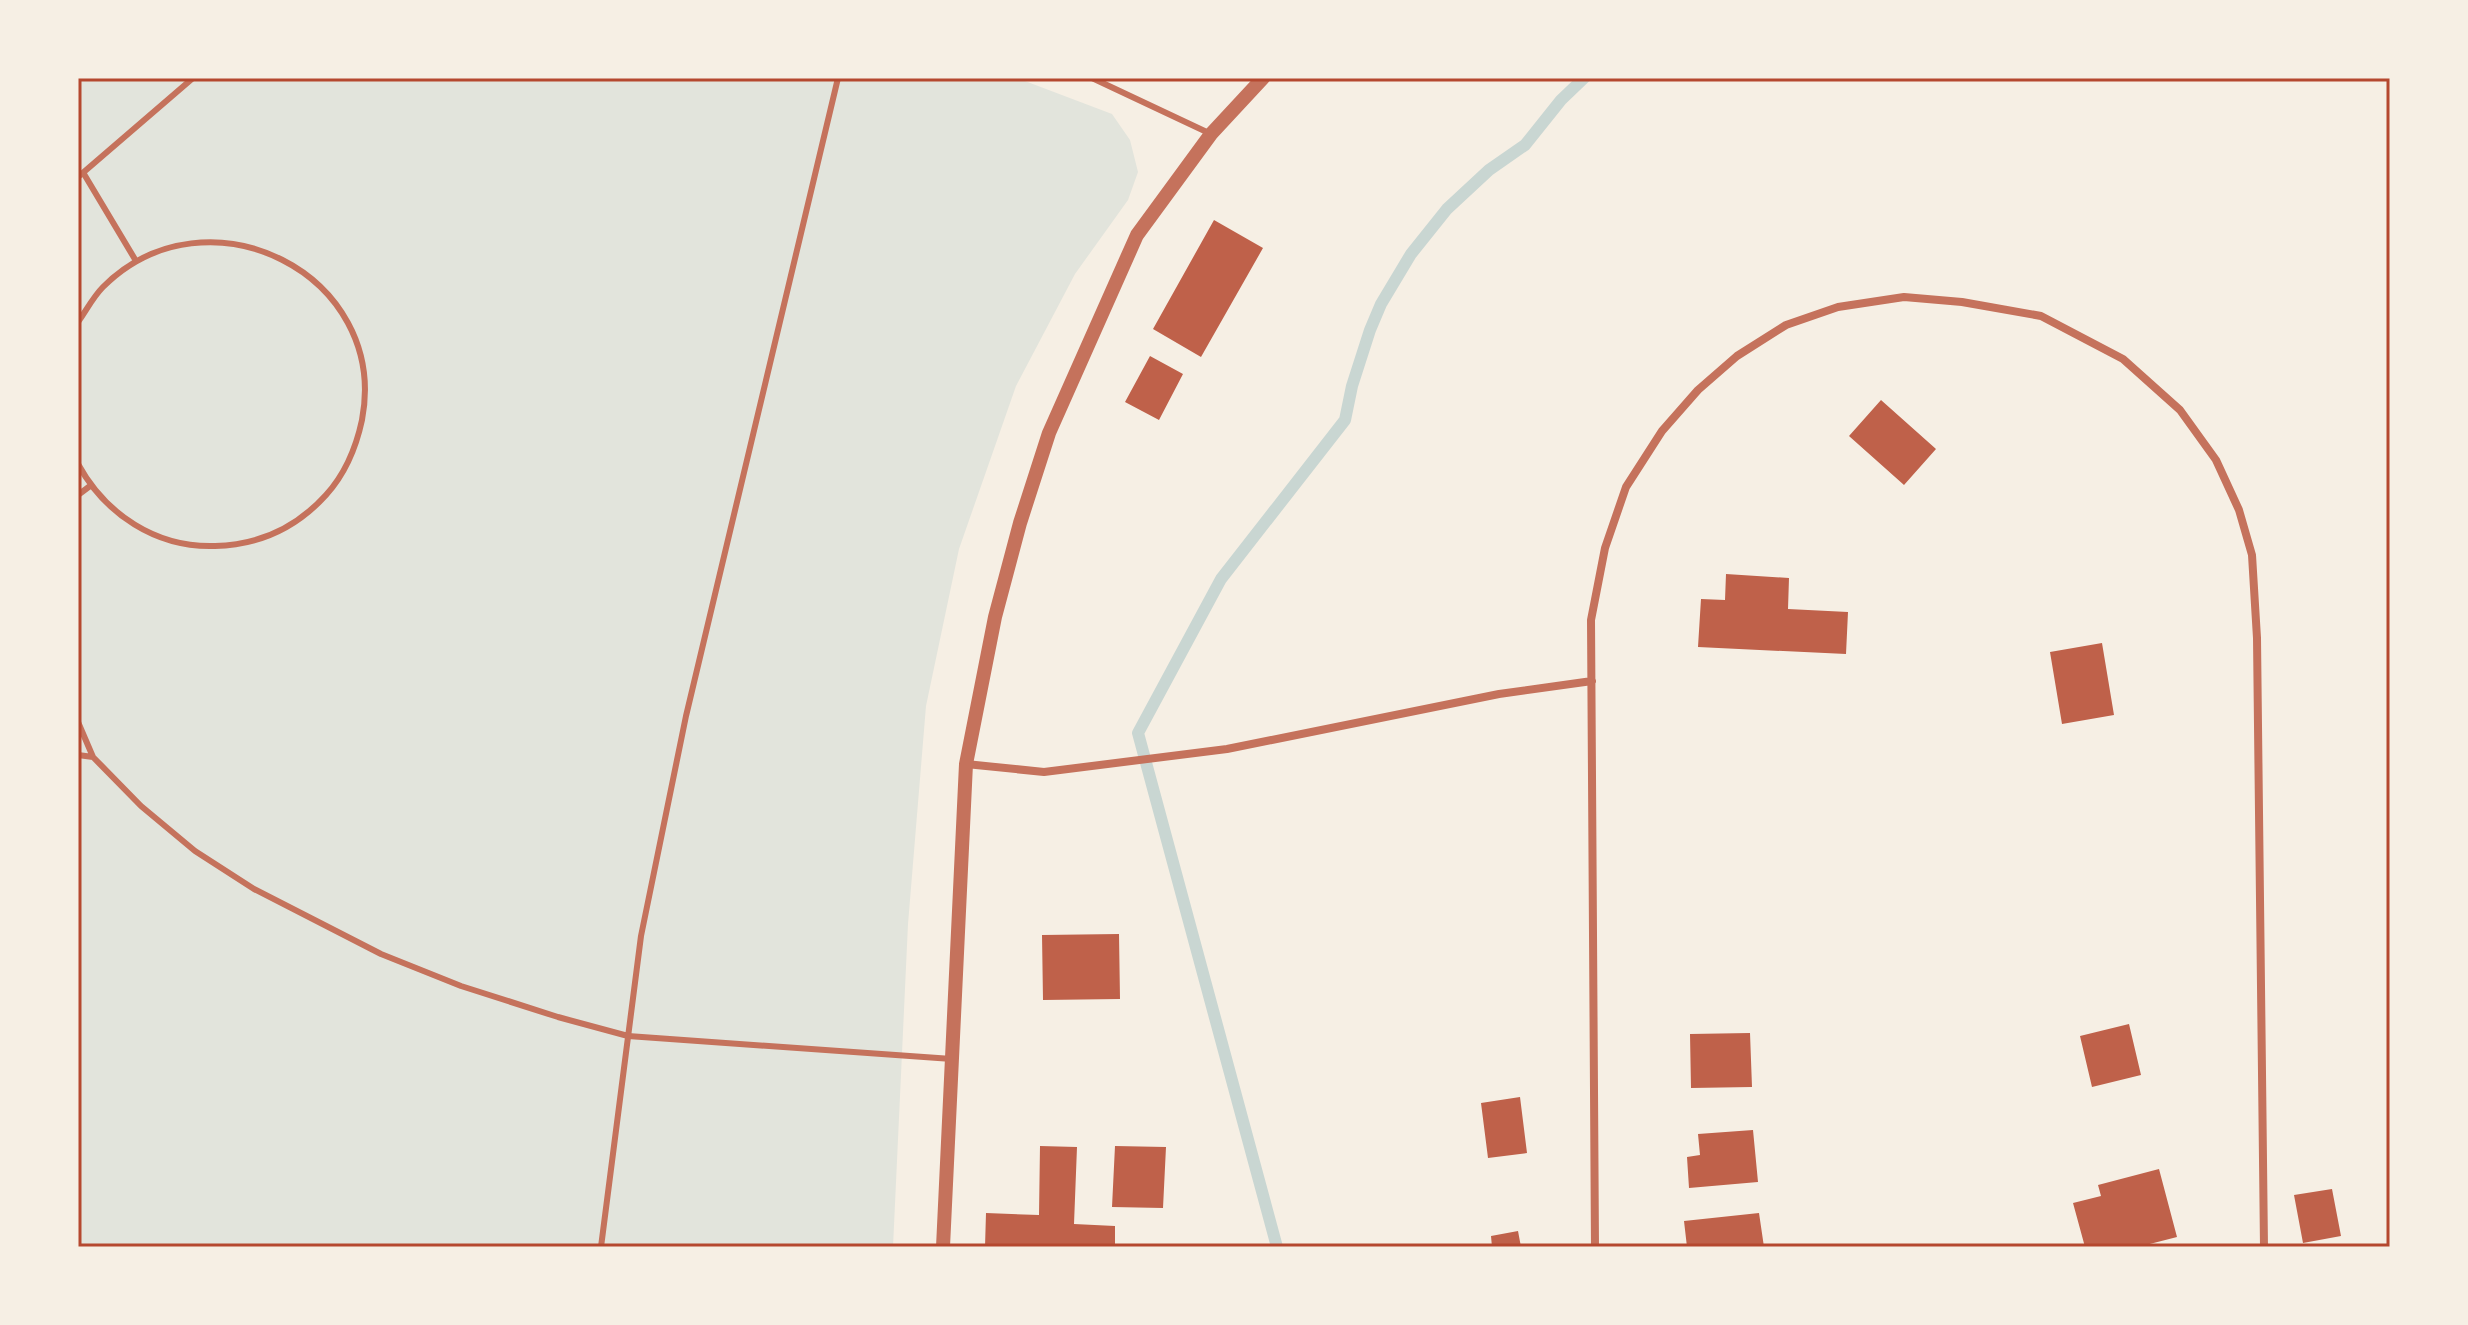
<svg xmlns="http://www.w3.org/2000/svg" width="2468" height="1325" viewBox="0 0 2468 1325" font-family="'Exo 2',sans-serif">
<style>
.green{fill:#e2e4dc}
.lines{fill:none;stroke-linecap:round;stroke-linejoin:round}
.stream{stroke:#c9d6d2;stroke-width:12}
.building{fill:#bf614a}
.service{stroke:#c5725c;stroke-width:6}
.minor{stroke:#c5725c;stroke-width:8}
.tertiary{stroke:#c5725c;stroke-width:14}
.neatline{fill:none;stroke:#b5482f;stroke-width:3}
</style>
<rect width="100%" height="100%" fill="#f6efe4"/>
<!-- green -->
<path class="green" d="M78,78h939l95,36 18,26 8,32 -10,28 -53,74 -59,112 -57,163 -33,157 -18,218 -15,323h-815z"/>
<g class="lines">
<!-- stream -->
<path class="stream" d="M1277,1247l-139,-514 83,-154 124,-159 7,-34 18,-56 11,-26 30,-50 36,-45 42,-39 36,-25 36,-45 23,-22"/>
</g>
<!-- building -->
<path class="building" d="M1214,220l49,28 -62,109 -48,-28z
M1150,356l33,18 -24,46 -34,-18z
M1881,400l55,49 -32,36 -55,-49z
M1726,574l63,4 -1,31 60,3 -2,42 -148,-7 3,-48 24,1z
M2102,643l12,72 -52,9 -12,-72z
M1119,934l1,65 -77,1 -1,-65z
M2129,1024l12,51 -49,12 -12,-51z
M1750,1033l2,54 -61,1 -1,-54z
M1520,1097l7,56 -39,5 -7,-55z
M1753,1130l5,52 -69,6 -2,-31 13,-2 -2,-21z
M1040,1146l37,1 -3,77 41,2v21h-130l1,-34 53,2z
M1115,1146l51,1 -3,61 -51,-1z
M2159,1169l18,68 -39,10h-53l-12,-44 28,-7 -3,-11z
M2332,1189l9,47 -38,7 -9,-48z
M1759,1213l5,34h-77l-3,-26z
M1518,1231l3,16h-29l-1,-11z"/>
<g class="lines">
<!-- service -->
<path class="service" d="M1092,78l119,56
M84,174l52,87
M78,177l115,-99
M78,322c8,-11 15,-25 25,-35 104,-104 287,-13 259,133 -6,28 -16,53 -36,75 -29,32 -67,50 -111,51 -59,2 -110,-32 -137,-82
M78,495l12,-9
M78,722l15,35 48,49 54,45 59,38 127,65 80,32 97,31 70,19 324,23
M78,755l15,2
M601,1247l40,-311 45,-220 152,-638"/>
<!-- minor -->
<path class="minor" d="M966,764l78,8 183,-23 272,-55 93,-13
M1595,1247l-4,-627 14,-72 21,-61 36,-56 36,-41 39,-34 49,-31 52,-18 66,-10 58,5 79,14 82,43 57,51 36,50 23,50 13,45 5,83 7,609"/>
<!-- tertiary -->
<path class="tertiary" d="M943,1247l23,-483 29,-147 25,-94 29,-90 88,-198 74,-101 52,-56"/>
</g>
<!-- border -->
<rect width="2468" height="1325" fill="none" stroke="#f6efe4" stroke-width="160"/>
<rect x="80" y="80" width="2308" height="1165" class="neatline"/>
</svg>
